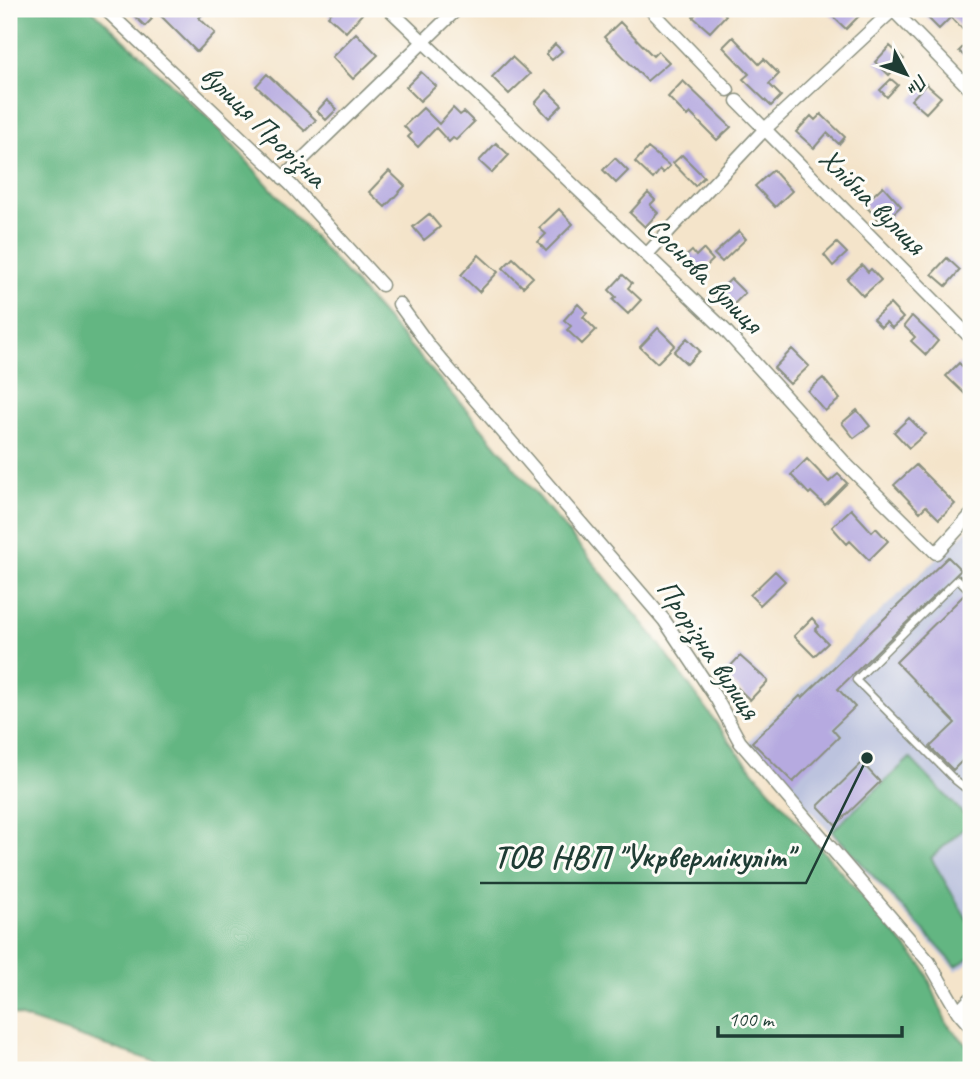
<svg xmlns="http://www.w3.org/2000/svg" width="980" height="1079" viewBox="0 0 980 1079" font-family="Caveat,sans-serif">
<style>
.industrial{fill:#bcc3de}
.forest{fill:#64b682;stroke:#427a5b;stroke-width:2}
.building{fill:#b6aae0}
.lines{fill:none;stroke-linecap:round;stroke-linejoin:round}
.service-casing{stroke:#8a907f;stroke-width:9}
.minor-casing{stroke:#8a907f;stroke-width:15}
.service{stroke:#fff;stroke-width:6}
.minor{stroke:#fff;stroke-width:12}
.labels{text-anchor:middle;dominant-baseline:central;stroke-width:6;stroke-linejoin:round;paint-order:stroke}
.street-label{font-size:30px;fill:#1f3d34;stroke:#fdfcf7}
.leader{fill:none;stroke:#1f3d34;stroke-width:2.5}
.callout-dot{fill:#1f3d34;stroke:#fdfcf7;stroke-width:2.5}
.callout-label{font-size:32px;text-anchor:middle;font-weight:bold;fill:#1f3d34;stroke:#fdfcf7;stroke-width:6;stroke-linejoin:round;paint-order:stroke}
</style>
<rect width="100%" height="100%" fill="#fdfcf7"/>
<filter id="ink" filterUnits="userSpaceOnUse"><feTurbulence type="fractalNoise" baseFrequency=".0143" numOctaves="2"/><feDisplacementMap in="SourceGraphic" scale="14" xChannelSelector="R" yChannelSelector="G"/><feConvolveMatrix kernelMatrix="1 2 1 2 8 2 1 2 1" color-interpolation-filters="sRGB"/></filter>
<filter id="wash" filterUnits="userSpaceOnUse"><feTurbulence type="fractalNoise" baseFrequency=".00686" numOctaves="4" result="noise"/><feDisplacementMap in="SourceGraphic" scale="28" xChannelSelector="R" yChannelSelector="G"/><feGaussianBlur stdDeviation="1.57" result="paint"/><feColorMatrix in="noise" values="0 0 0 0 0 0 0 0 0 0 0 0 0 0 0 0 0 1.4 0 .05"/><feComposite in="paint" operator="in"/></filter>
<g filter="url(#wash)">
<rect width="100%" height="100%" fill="#f4e4ca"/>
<!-- industrial -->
<path class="industrial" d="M971,527v434l-15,10 -208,-229 104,-104z"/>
<!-- forest -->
<path class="forest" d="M9,9h82l123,115 257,291 181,219 86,119 186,215 23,56 24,25v21h-791l-171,-57z
M910,758l61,64 -40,36 40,68v31l-15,9 -124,-135z"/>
<g id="blocks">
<!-- building -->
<path class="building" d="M127,9h14l11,10 -7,7z
M154,9h54l-9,9 16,15 -18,19z
M335,9h22l5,5 -16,18 -18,-16z
M700,9h20l6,6 -16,17 -17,-15z
M825,9h26l8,7 -13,13z
M919,9h41l11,11v18l-20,-21 -12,12z
M620,22l33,34 5,-5 11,11 -22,19 -43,-44z
M356,33l22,22 -25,24 -21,-22z
M733,37l26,27 5,-5 15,15 -10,10 12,12 -10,10 -28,-27 6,-5 -26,-27z
M971,39v24l-12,-12z
M555,44l7,7 -10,9 -6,-6z
M890,46l14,13 -15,16 -14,-13z
M512,57l18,17 -21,20 -17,-17z
M421,72l15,14 -16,15 -14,-14z
M267,74l49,46 -11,11 -49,-45z
M891,79l7,6 -11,12 -7,-7z
M683,81l48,46 -14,13 -27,-27 -3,3 -19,-19z
M926,84l15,13 -15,16 -15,-13z
M547,90l15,15 -13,13 -14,-15z
M327,100l10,9 -11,11 -9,-9z
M423,108l16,16 14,-16 7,7 4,-3 10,10 -18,18 -3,-2 -4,4 -13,-14 -18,19 -10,-10 3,-3 -7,-8z
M821,114l24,23 -6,7 -12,-11 -13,15 -18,-16 15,-16 4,4z
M496,143l13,12 -17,18 -13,-12z
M648,148l22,18 -7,7 -3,-3 -7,9 -18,-17z
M682,155l22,22 -9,9 -22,-23z
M615,158l13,13 -12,12 -13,-13z
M773,170l19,21 -17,16 -20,-21z
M389,171l16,15 -20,21 -16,-15z
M883,186l18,20 -19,18 -18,-20z
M648,193l7,7 -5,5 8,8 -13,14 -15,-14z
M559,209l14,15 -27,27 -8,-9 8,-8 -7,-6z
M429,214l11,13 -16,13 -11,-13z
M739,231l7,8 -24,23 -8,-8z
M837,243l10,10 -14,13 -9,-11z
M703,249l10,11 -16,15 -14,-16 9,-8 4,5z
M479,255l19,17 -19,20 -18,-17z
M513,258l20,19 -10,10 -20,-19z
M947,258l13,12 -14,16 -14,-12z
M862,265l6,7 3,-3 10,11 -18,16 -16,-17z
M623,275l9,8 -4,5 13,12 -13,14 -15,-14 3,-3 -7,-7z
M731,279l14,14 -17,17 -14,-14z
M578,304l9,9 -4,4 13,13 -14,14 -15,-14 4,-4 -7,-6z
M890,304l13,14 -11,10 -6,-6 -5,5 -8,-8z
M912,316l26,25 -12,14 -15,-14 4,-4 -11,-11z
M658,328l17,17 -18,18 -17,-16z
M687,338l13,13 -13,13 -13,-12z
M792,349l17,17 -19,18 -16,-16z
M959,363l12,12v25l-25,-24z
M823,378l17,21 -15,12 -17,-20z
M857,410l13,16 -16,12 -12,-15z
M909,418l16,16 -16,14 -15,-16z
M807,459l22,23 9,-8 9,9 -22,22 -14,-13 -2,2 -18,-19z
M916,465l39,39 -16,15 -13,-13 -6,6 -26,-27z
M851,509l21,23 4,-4 12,13 -19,19 -19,-19 -3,3 -15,-17z
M948,557l13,13 -123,119 17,18 -23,22 7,8 -46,45 -41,-40 48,-46 2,2z
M775,571l10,10 -25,24 -10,-10z
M964,595l7,7v150l-18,18 -23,-23 25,-24 -59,-61z
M812,618l7,8 -4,4 13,13 -14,13 -20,-20z
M740,656l28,25 -18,19 -27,-26z
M862,763l18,19 -44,43 -18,-19z"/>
</g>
</g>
<g filter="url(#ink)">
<use href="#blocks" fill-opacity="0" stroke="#8a907f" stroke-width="2"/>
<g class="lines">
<!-- service casing -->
<g class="service-casing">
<path id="service" d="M971,592l-13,-13 -102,101 100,101 15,12"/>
</g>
<!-- minor casing -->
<g class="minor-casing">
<path id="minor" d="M105,9l186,176 91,100
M389,9l335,320 123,136 89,88 35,-38
M650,9l78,81
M892,9l79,81
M737,101l234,237
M283,178l174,-169
M647,254l118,-125 129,-120
M399,304l31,43 234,273 52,78 24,44 189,220 29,50 13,15
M958,1012l13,-14"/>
</g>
<!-- service -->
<use href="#service" class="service"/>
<!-- minor -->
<use href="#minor" class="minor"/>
</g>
</g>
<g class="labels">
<!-- street labels -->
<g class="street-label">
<text transform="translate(264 126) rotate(44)">вулиця Прорізна</text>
<text transform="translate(873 201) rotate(45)">Хлібна вулиця</text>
<text transform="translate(705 275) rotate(45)">Соснова вулиця</text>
<text transform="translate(709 649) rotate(56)">Прорізна вулиця</text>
</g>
</g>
<!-- callouts -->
<path class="leader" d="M867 758L806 883H480"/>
<circle class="callout-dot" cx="867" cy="758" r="7"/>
<g class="callout-label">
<text x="643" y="867">ТОВ НВП "Укрвермікуліт"</text>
</g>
<!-- margin -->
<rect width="980" height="1079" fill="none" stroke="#fdfcf7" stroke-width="35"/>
<!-- north arrow -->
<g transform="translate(906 74) rotate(131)" stroke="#fdfcf7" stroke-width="5" paint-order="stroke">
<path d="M0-5L12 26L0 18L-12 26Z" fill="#1f3d34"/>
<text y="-10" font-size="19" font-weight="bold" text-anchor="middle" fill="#1f3d34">Пн</text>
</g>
<!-- scale -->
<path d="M718 1026v10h184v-10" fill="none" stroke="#1f3d34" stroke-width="3.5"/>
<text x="728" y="1026" font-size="21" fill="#1f3d34" stroke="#fdfcf7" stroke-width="5" paint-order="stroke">100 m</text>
</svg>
